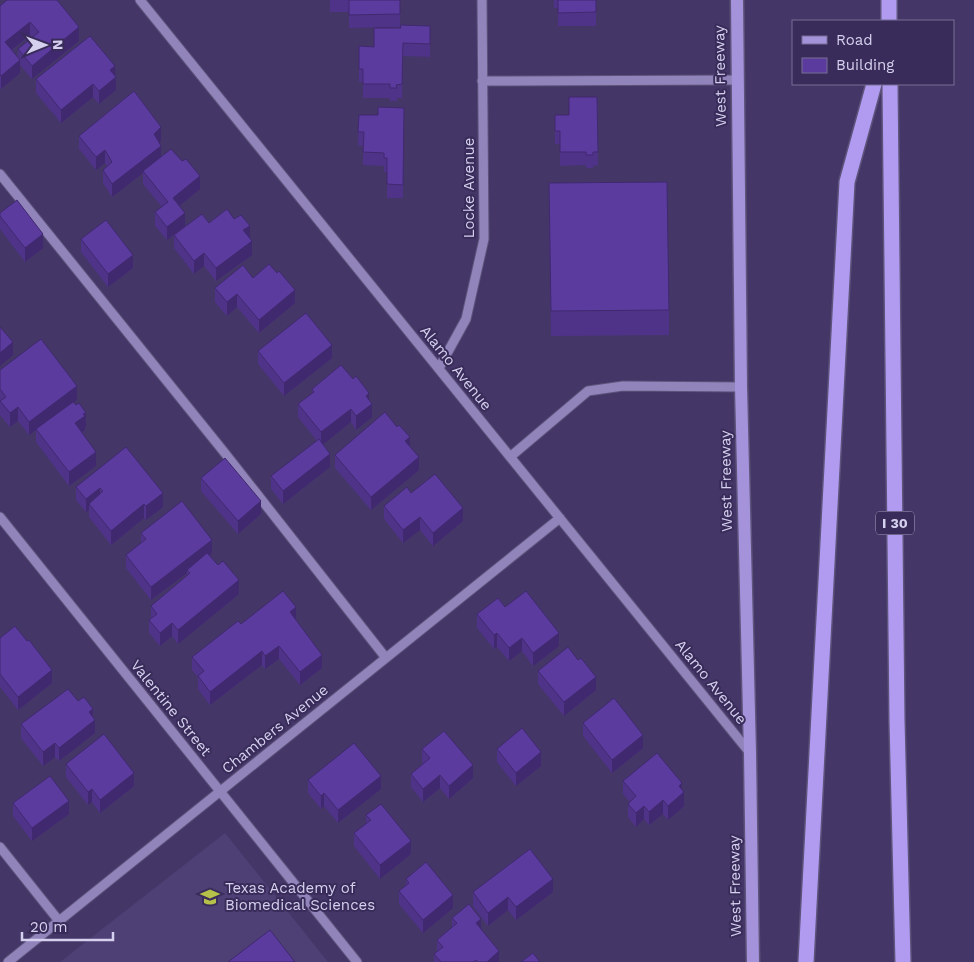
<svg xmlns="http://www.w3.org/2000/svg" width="974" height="962" viewBox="0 0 974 962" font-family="'Work Sans',sans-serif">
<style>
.built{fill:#4e3f75}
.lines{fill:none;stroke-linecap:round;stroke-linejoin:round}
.minor-casing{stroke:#5d537b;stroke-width:11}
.major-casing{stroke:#5d537b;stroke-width:15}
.highway-casing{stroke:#5d537b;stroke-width:18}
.minor{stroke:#9184bb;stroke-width:9}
.major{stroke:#a492db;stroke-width:12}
.highway{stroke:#b09bf1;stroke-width:15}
.wall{fill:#4f3389;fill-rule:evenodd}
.shaded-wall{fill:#40296f}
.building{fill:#5c3b9f;stroke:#40296f}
.labels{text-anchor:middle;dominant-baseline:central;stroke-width:4;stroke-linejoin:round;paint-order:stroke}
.shield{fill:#392c5b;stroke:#a69fc1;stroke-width:1}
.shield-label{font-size:14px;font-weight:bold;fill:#d5d0ed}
.street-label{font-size:15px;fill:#d5d0ed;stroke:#392c5b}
.poi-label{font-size:15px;fill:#d5d0ed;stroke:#392c5b;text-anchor:start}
</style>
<rect width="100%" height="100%" fill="#443767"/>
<!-- built -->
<path class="built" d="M225,833l103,129h-268z"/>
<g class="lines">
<!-- minor casing -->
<g class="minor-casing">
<path id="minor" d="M140,0l610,753
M482,81l255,-1
M0,174l224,278 162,206
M439,368l27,-49 18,-80 -2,-239
M510,457l78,-66 35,-5 118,1
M0,517l357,445
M0,847l59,74
M8,962l552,-444"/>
</g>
<!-- major casing -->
<g class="major-casing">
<path id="major" d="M737,0l4,387 9,366 3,209"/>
</g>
<!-- highway casing -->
<g class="highway-casing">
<path id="highway" d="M889,21v-21
M890,84l7,637 6,241
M806,962l41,-780 27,-98"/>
</g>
<!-- minor -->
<use href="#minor" class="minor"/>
<!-- major -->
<use href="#major" class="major"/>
<!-- highway -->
<use href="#highway" class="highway"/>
</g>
<!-- wall -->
<path class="wall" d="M330,0h70v27l-51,1v-16h-19z
M554,0h42v26h-38v-18h-4z
M0,6l79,35 -47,38 -12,-14v8l-19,16 -1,-1zM30,35l2,2 -14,12v8l-6,-7z
M430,26v31l-27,-1 -1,42h-5v3h-7v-3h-27v-16h-4v-36l15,1 27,-19z
M115,76l1,14 -17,14 -6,-7 -32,26 -25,-30v-14z
M597,97l1,68 -5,1v2h-7v-3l-26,1v-22h-5v-29h14z
M404,108l-1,90h-16v-26h-3v-6l-21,-1v-19l-5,-1 1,-30h19z
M79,136l82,5 -2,1 2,15 39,32 -21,17 6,20 24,-3 41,16 2,16 -36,26 -12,-15 -10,8 -20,-26v-13l-7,5 -12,-14v-14l7,-5 -19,-23v-11l-31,24 -9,-14v-13l4,-4 -2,-3 -9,7 -17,-21z
M549,207l120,103v25l-118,1z
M0,213l43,35 -18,14 -25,-33z
M81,239l52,29 -25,19 -27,-35z
M253,278l42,25 -36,30 -22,-26 -10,9 -12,-14v-14z
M258,351l74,7 -48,38 -26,-32z
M0,370l77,30 -4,2 13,24 -1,1v3l-3,2 14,34 -27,20 -33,-44v-12l-7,5 -11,-14 -8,6 -10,-12z
M312,389l57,11 3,17 -16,13 -5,-8 -28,22 7,23 -47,37 -12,-15v-13l46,-35 -19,-24v-13l14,-11z
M410,446l9,24 -48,40 -36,-42v-13z
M126,447l37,60 -17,13 -2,-2 -33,27 -22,-28v-7l-3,2 -10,-12v-13z
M201,478l60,36 -23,20 -37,-43z
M411,493l52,28 -30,25 -13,-16 -17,13 -19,-24v-13z
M141,533l71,20 -3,2 30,39 -61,50 -6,-8 -12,10 -11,-13v-13l2,-1v-13l36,-30v-3l-36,27 -25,-32v-13l15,-12z
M505,607l54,39 -26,20 -11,-15 -13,10 -12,-14 -3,2 -17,-21v-14z
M296,620l26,48 -22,17 -21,-26 -14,10 -3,-4 -52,40 -12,-16v-12l-6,-7v-13l49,-33z
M0,638l52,45 -34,27 -18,-23z
M578,660l18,30 -32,26 -26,-32v-13z
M78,701l17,32 -36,28 -4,-4 -12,9 -22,-28v-14z
M583,723l60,25 -31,25 -29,-37z
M422,749l51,29 -24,21 -9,-11 -17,14 -12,-15v-13l12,-10 -1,-2z
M497,749l44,17 -25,20 -19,-24z
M66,764l68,22 -34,27 -8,-11 -4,3 -22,-28z
M308,780l73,9 -43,34 -14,-17 -3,3 -13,-16z
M623,781l59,9 2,16 -16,14 -5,-6 -14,11 -5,-6 -8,8 -8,-10v-13l2,-2 -7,-8z
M13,803l56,11 -37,27 -19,-25z
M366,815l45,39 -31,25 -26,-33v-13l12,-10z
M406,879l47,29 -30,25 -24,-29v-13l7,-6z
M473,892h80l-37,28 -8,-10 -20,16 -15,-20z
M452,918l29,10 18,34h-65v-8l3,-2v-12l15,-13z"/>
<!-- shaded-wall -->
<path class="shaded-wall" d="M30,22v13l-25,20v-13z
M79,27v14l-47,38v-13z
M20,60v13l-19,16v-13z
M115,66l1,24 -17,14v-13l11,-21z
M93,84v13l-32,26v-13z
M161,127v14l-7,6v-13z
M161,146v13l-18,12v2l-31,24v-13z
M105,150v13l-9,7v-13z
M200,176v13l-27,22v-13z
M185,213v13l-18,14v-13z
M250,226v13l-7,-9z
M43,234v14l-18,14v-14z
M252,241v14l-36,26v-13z
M204,253v13l-10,8v-13z
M133,255v13l-25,19v-13z
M295,290v13l-36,30v-13z
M237,294v13l-10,9v-14z
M13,342v13l-13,11v-13z
M332,345v13l-48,38v-13z
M77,386v14l-48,35v-13z
M369,393v13l3,-2v13l-16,13v-14l10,-20z
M18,407v14l-8,6v-14z
M351,409v13l-30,24v-14z
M86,413v13l-1,1v3l-10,7v-14l8,-9z
M410,437v13l-5,-9z
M96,452v14l-27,20v-14z
M330,454v13l-47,37v-13z
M419,457v13l-48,40v-13z
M100,488v13l-11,3v6l-3,2v-13z
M163,493v14l-17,13v-14z
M261,501v13l-23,20v-13z
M144,504v14l-33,27v-14z
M463,508v13l-30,25v-13z
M420,517v13l-17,13v-13z
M212,540v13l-24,18 -1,-1v3l-36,27v-13z
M239,580v14l-61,50v-14z
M296,607v14l-6,-9z
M172,623v13l-12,10v-13z
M497,633v14l-3,2v-14z
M559,633v13l-26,20v-13z
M522,638v13l-13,10v-13z
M279,646v13l-14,10v-13z
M262,651v14l-52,40v-13z
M322,655v13l-22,17v-13z
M52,670v13l-34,27v-13z
M596,677v13l-32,26v-14z
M93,709v13l2,-2v13l-36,28v-13l30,-36z
M643,735v13l-31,25v-13z
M55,743v14l-12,9v-14z
M541,752v14l-25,20v-13z
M473,765v13l-24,21v-13z
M134,773v13l-34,27v-13z
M440,775v13l-17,14v-13z
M381,776v13l-43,34v-13z
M682,783v11l2,-2v14l-16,14v-14l11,-20z
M92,789v13l-4,3v-13z
M324,793v13l-3,3v-13z
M663,800v14l-14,11v-13z
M69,801v13l-37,27v-13z
M644,806v13l-8,8v-14z
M411,841v13l-31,25v-14z
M553,879v13l-37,28v-13z
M453,895v13l-30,25v-13z
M508,897v13l-20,16v-13z
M481,919v13l-5,-9z
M499,951v11h-12z"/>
<!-- building -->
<path class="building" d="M7,0h50l22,27 -47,39 -14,-17 21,-17 -9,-10 -25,20 15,18 -19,16 -1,-2v-68z
M349,0h51v14l-51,1z
M558,0h38v12l-38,1z
M400,25l30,1v18l-27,-1 -1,41 -6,1 1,3h-7v-4h-27v-15h-4v-23l15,1v-19h27z
M90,36l25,30 -5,4 6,7 -17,14 -6,-7 -32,26 -25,-31z
M134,91l27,36 -7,7 7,12 -49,38 -9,-14 9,-8 -7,-12 -9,7 -17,-21z
M569,97h28l1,55h-5v3h-7v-3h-26v-21h-5v-16h14z
M378,107l26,1 -1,77 -16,-1v-26h-3v-5l-21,-1 1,-20h-6l1,-17h19z
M171,149l11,12 4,-2 14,17 -27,22 12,15 -18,14 -12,-15 13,-10 -25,-31z
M667,182l2,128 -118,1 -2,-128z
M17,200l26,34 -18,14 -25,-32v-3z
M227,209l7,10 7,-4 9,11 -7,4 9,11 -36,27 -12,-15 -10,8 -20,-26 28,-21 7,9z
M106,220l27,35 -25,19 -27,-35z
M269,264l8,9 2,-2 16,19 -36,30 -22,-26 -10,8 -12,-14 28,-23 10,13z
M306,313l26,32 -48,38 -26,-32z
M0,327l13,15 -13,11z
M41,339l36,47 -48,36 -11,-15 -8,6 -10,-12 6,-4 -6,-8v-19z
M341,365l12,14 3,-3 13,17 -3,3 6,8 -16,12 -5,-7 -30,23 -23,-28 16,-12 -2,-3z
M73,402l3,3 3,-2 7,10 -3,1 2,2 -10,7 21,29 -27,20 -33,-43z
M385,412l12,15 2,-2 11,12 -5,4 14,16 -48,40 -36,-42z
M319,439l11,15 -47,37 -12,-15z
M126,447l37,46 -17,13 -2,-2 -33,27 -22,-27 14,-13 -3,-3 -14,11 -10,-12z
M225,458l36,43 -23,20 -37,-43z
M435,474l28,34 -30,25 -13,-16 -17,13 -19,-24 23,-19 4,6z
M182,501l30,39 -61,47 -25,-32 20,-16 -5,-6z
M207,553l11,12 5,-4 16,19 -61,50 -6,-7 -12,10 -11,-13 8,-6 -6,-8 39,-33 -3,-3z
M283,591l13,16 -6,5 32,43 -22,17 -21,-26 -14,10 -3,-5 -52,41 -12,-16 6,-5 -12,-14 46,-36 3,3z
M526,591l33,42 -26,20 -11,-15 -13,10 -12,-15 -3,2 -17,-21 21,-16 7,9z
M15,626l12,15 2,-1 23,30 -34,27 -18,-23v-36z
M568,647l10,13 3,-2 15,19 -32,25 -26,-31z
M68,689l10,12 6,-4 9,12 -4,3 6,8 -36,28 -4,-5 -12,9 -22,-28z
M614,698l29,37 -31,25 -29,-37z
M522,728l19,24 -25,21 -19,-24z
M444,731l29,34 -24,21 -9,-11 -17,14 -12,-15 19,-16 -8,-9z
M104,734l30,39 -34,27 -8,-11 -4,3 -22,-28z
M354,743l27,33 -43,34 -14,-17 -3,3 -13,-16z
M657,753l25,30 -3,3 5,6 -16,14 -5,-6 -14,12 -5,-6 -8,7 -8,-9 8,-8 -13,-15z
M50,776l19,25 -37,27 -19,-25z
M381,804l30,37 -31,24 -26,-32 17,-13 -5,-5z
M530,849l23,30 -37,28 -8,-10 -20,16 -15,-21z
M426,862l27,33 -30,25 -24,-29 10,-8 -3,-4z
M469,904l12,15 -5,4 23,28 -12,11h-9l-2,-2 -3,2h-32l-7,-8 9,-7 -6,-7 20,-17 -5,-5z
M270,930l25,32h-67z
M533,953l7,9h-19z"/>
<!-- icons -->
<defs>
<g id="school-bare" transform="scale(1.5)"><path d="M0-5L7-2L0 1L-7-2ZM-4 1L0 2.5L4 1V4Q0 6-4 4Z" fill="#b6c149" stroke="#392c5b" stroke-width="2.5" paint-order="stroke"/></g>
</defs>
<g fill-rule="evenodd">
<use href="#school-bare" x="210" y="897"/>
</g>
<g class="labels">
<!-- shield labels -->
<rect class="shield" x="876" y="511.5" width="38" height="23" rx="4"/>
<g class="shield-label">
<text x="895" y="523">I 30</text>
</g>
<!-- street labels -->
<g class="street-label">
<text transform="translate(720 76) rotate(-91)">West Freeway</text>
<text transform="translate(469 188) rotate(-90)">Locke Avenue</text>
<text transform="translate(456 368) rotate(51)">Alamo Avenue</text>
<text transform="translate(726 481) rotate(-91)">West Freeway</text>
<text transform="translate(711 682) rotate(51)">Alamo Avenue</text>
<text transform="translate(171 708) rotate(51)">Valentine Street</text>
<text transform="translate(275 729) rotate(-39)">Chambers Avenue</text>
<text transform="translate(735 886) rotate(-91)">West Freeway</text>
</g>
<!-- poi labels -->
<g class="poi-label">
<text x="225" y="888">Texas Academy of<tspan x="225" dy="17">Biomedical Sciences</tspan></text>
</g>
</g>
<!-- legend -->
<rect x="792" y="20" width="162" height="65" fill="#392c5b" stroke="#776e95"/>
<rect x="802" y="36" width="25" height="8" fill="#a492db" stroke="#776e95"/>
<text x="836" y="45" font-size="15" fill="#d5d0ed">Road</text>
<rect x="802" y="58" width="25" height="15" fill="#5c3b9f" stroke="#776e95"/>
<text x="836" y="70" font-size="15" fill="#d5d0ed">Building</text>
<!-- north arrow -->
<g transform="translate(45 45) rotate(89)" stroke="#392c5b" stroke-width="4" paint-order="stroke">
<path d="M0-4L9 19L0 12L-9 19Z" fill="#d5d0ed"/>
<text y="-8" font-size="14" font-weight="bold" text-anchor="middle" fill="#d5d0ed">N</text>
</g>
<!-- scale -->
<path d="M22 932v8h91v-8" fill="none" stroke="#d5d0ed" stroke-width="2.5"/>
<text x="30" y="932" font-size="15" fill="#d5d0ed" stroke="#392c5b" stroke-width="4" paint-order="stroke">20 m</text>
</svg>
